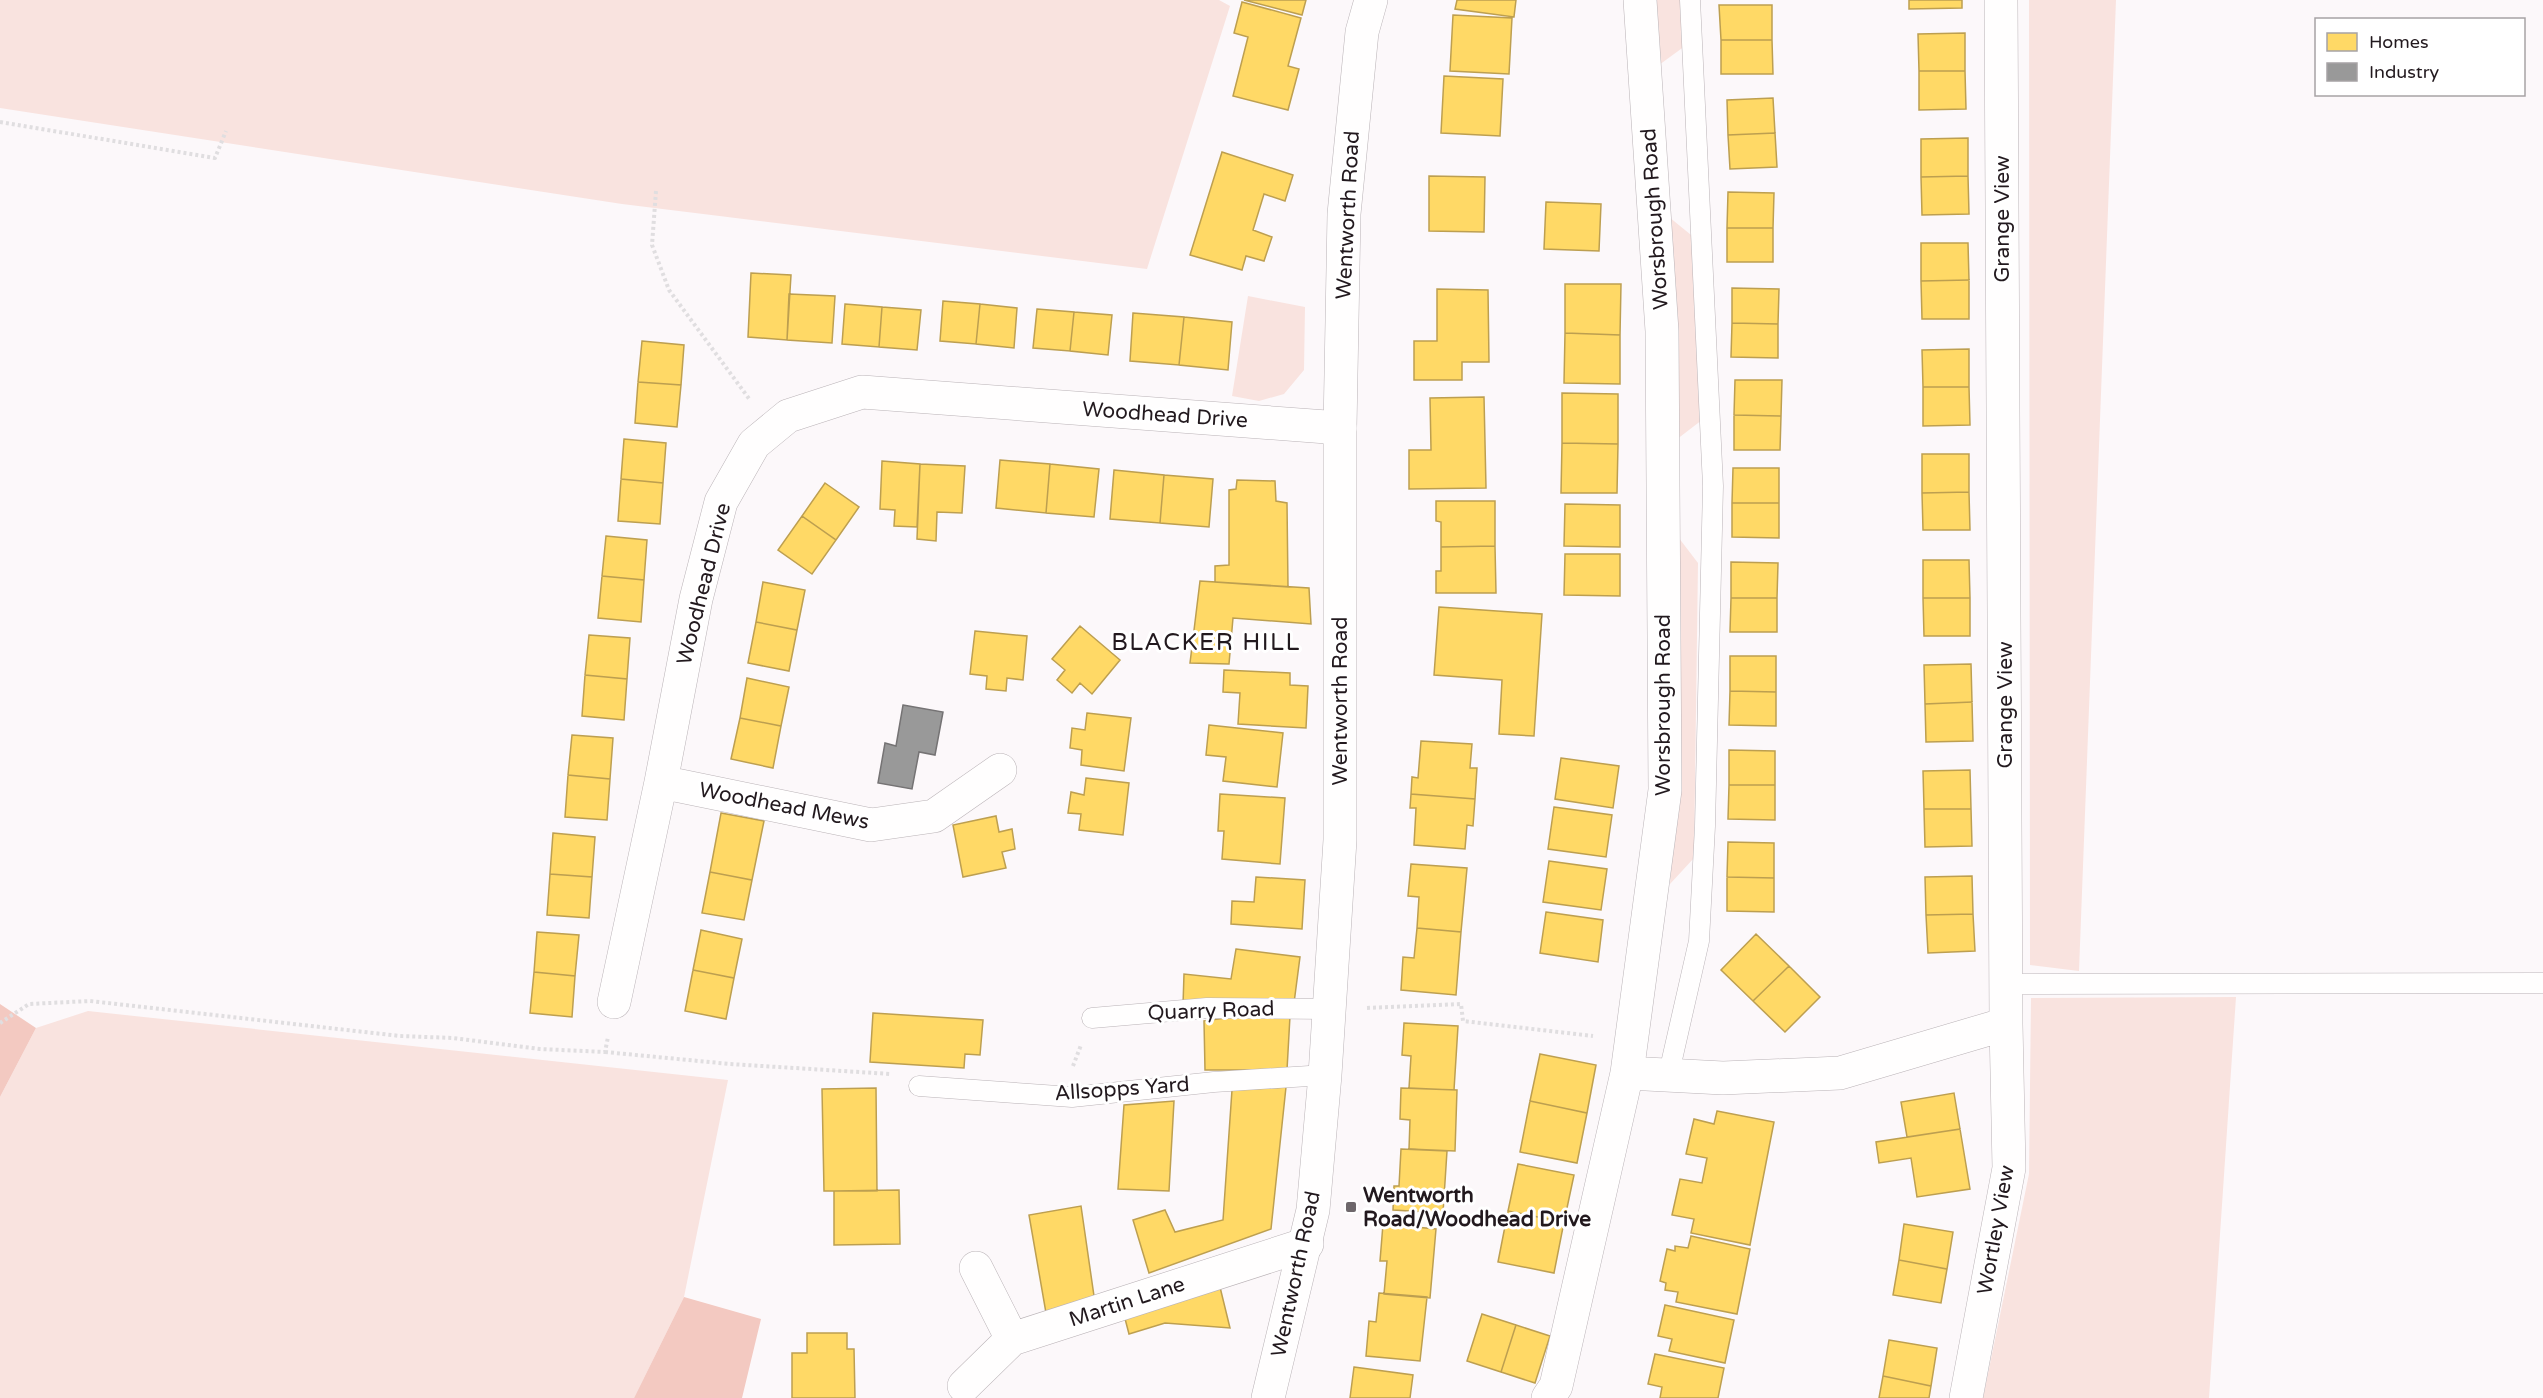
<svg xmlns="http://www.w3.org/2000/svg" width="2543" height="1398" viewBox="0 0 2543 1398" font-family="'Varela Round',sans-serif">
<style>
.green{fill:#f9e3df}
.forest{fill:#f3c9c1}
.homes{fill:#ffd966;stroke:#bd9f50;stroke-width:1.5}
.industry{fill:#999;stroke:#757374;stroke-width:1.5}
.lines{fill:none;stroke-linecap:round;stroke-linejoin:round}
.service-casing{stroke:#bab3b7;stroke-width:21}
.minor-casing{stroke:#bab3b7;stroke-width:34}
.tertiary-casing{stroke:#bab3b7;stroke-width:34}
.path{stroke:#e0dee0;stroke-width:4;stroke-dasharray:3 3;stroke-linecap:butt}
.service{stroke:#fffefe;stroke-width:20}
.minor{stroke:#fffefe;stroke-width:33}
.tertiary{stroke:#fffefe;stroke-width:33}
.poi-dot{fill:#6e676b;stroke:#fff;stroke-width:2}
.labels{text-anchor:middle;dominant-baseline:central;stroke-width:6;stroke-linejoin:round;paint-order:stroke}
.street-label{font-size:21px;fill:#22191e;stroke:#fff}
.poi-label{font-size:21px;font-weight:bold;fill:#22191e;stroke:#fff;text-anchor:start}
.quarter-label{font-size:24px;letter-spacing:1.5px;fill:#22191e;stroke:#fff}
</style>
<rect width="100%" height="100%" fill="#fcf8fa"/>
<!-- green -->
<path class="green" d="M0,0h1219l11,6 -83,263 -525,-65 -622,-96z
M1653,0h30l2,46 -26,19z
M2029,0h87l-37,971 -49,-6z
M1669,217l27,22 6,181 -30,23z
M1248,296l57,11 -1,63 -20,24 -25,7 -27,-5z
M1672,529l26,34 -4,295 -24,26 8,-163z
M2236,997l-27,401h-226l46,-224 2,-176z
M88,1011l640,69 -44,217 -50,101h-634v-301l36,-69z"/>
<!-- forest -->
<path class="forest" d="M0,1004l36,24 -36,69z
M684,1297l77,22 -19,79h-108z"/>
<!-- homes -->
<path class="homes" d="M1244,0h62l-4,15z
M1457,0h59l-2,17 -59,-8z
M1909,0h53v8l-53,1z
M1242,2l59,16 -13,48 11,3 -11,41 -55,-14 15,-59 -14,-4z
M1719,5h53v35h-51z
M1453,15l59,3 -3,56 -59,-3z
M1965,33v38h-46l-1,-37z
M1721,40h51l1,34h-52z
M1919,71h46l1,38 -47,1z
M1444,76l59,3 -3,57 -59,-3z
M1773,98l2,35 -47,2 -1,-35z
M1775,133l2,34 -47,2 -2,-34z
M1968,138v38l-47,1v-38z
M1222,152l71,23 -8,26 -21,-7 -11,36 19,7 -8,24 -18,-5 -4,14 -52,-15z
M1429,176l56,1 -1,55 -55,-1z
M1968,176l1,38 -47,1 -1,-38z
M1728,192l46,1 -1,35h-46z
M1546,202l55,2 -2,47 -55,-2z
M1727,228h46v34h-46z
M1921,243h47l1,37 -48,1z
M751,273l40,2 -4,65 -39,-3z
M1969,280v39h-47l-1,-38z
M1565,284h56l-1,51 -55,-2z
M1732,288l47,1 -1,35 -46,-1z
M1437,289l51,1 1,72h-27v18h-48v-39h23z
M789,294l46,2 -3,47 -45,-3z
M943,301l37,3 -4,40 -36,-3z
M845,304l37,3 -3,40 -37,-3z
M980,304l37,4 -3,40 -38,-4z
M882,307l39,3 -4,40 -38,-3z
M1037,309l37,3 -4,39 -37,-3z
M1074,312l38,3 -4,40 -38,-4z
M1133,313l51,4 -5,48 -49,-4z
M1184,317l48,5 -4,48 -49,-5z
M1732,323l46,1v34l-47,-1z
M1565,333l55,2v49l-56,-1z
M642,341l42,4 -3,40 -43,-3z
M1969,349v38h-46l-1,-37z
M1735,380h47l-1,36 -47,-1z
M638,382l43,3 -4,42 -42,-4z
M1923,387h46l1,38 -47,1z
M1562,393l56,1v50l-56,-1z
M1484,397l2,91 -77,1v-39h22l-1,-52z
M1734,415l47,1 -1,34h-46z
M624,439l42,4 -3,40 -42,-4z
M1562,443l56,1 -1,49h-56z
M1922,454h47v38l-47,1z
M1000,460l50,4 -4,49 -50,-5z
M882,461l38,3 -3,63 -23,-1 1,-16 -15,-1z
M920,464l45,2 -3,47 -25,-1 -1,29 -19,-2z
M1050,464l49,5 -5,48 -48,-4z
M1733,468h46v35h-47z
M1114,470l50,5 -4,48 -50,-4z
M1164,475l49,4 -4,48 -49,-4z
M621,479l42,4 -3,41 -42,-3z
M1237,480l38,1 1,20 11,2 1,84 -73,-5v-16l14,-1v-75l7,-1z
M825,483l34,24 -23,33 -34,-24z
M1969,492l1,38h-47l-1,-37z
M1436,501h59v45l-54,1v-25l-5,-1z
M1732,503h47v35l-47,-1z
M1565,504l55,1v42l-56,-1z
M802,516l34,24 -24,34 -34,-24z
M606,536l41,4 -3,40 -42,-4z
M1495,546l1,47h-60v-22h5v-24z
M1565,554h55v42l-56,-1z
M1923,560h46l1,38h-47z
M1731,562l47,1 -1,35h-46z
M602,576l42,4 -3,42 -43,-4z
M1200,581l109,7 2,36 -78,-6 -4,46 -39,-1z
M763,582l42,8 -8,40 -41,-8z
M1731,598h46v34h-47z
M1923,598h47v38h-46z
M1439,607l103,7 -8,122 -35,-2 3,-54 -68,-5z
M756,622l41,8 -8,41 -41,-8z
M1080,626l40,34 -28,34 -12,-11 -8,10 -15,-13 8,-10 -13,-11z
M975,631l52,5 -4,44 -16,-2 -1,13 -20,-2 1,-13 -17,-2z
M589,635l41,3 -3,41 -42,-4z
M1730,656h46v36l-46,-1z
M1971,664l1,38 -47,2 -1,-39z
M1224,670l66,3v12l18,1 -2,42 -68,-4 2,-31 -17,-1z
M585,675l42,4 -3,41 -42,-4z
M747,678l42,9 -8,39 -41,-8z
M1730,691l46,1v34l-47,-1z
M1972,702l1,39 -47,1 -1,-38z
M1087,713l44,5 -7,53 -43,-6 1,-15 -12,-2 2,-20 13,2z
M740,718l41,8 -8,42 -42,-9z
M1209,725l74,8 -6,54 -54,-6 3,-24 -20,-2z
M572,735l41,3 -3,41 -42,-4z
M1421,741l51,3 -2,24h7l-2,31 -64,-5 1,-17 6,1z
M1729,750l46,1v34h-46z
M1561,758l58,8 -6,42 -58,-9z
M1970,770l1,39h-47l-1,-38z
M568,775l42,4 -3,41 -42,-3z
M1086,778l43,5 -6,52 -44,-5 2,-16 -13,-1 3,-21 13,3z
M1729,785h46v35l-47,-1z
M1220,794l65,4 -5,66 -58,-5 2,-28h-6z
M1411,794l64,5 -2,27 -6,-1 -2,24 -51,-4 2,-37h-6z
M1554,807l58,8 -6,42 -58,-8z
M1924,809h47l1,37 -47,1z
M721,813l43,8 -12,59 -42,-8z
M996,816l3,16 13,-3 3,20 -13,3 4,16 -43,9 -10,-52z
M553,833l42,4 -3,40 -42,-3z
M1728,842l46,1v35l-47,-1z
M1549,861l58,8 -6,41 -58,-8z
M1411,864l56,4 -6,64 -44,-4 2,-31 -11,-1z
M710,872l42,8 -8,40 -42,-7z
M550,874l42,3 -3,41 -42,-3z
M1972,876l1,38 -47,1 -1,-38z
M1256,877l49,3 -3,49 -71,-5 1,-23 22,1z
M1727,877l47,1v34l-47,-1z
M1546,912l57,8 -5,42 -58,-9z
M1973,914l2,37 -47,2 -2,-38z
M1417,928l44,4 -5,63 -55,-5 2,-33 11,1z
M701,930l41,9 -8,39 -41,-8z
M537,932l42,3 -4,41 -41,-4z
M1756,934l33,32 -36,35 -32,-31z
M1236,949l64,8 -6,46 -111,2 1,-31 47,5z
M1789,966l31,31 -35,35 -32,-31z
M693,970l41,8 -8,41 -41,-8z
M534,972l41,4 -3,41 -42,-4z
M873,1013l110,7 -3,35 -15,-1 -1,14 -94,-6z
M1290,1016l-3,54h-82l-1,-49 21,-3z
M1404,1023l54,3 -4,64 -45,-2 2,-32 -9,-1z
M1540,1054l56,11 -9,48 -57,-12z
M1286,1087l-15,142 -122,44 -16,-53 32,-10 10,22 48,-12 9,-130z
M876,1088l1,103h-53l-2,-102z
M1401,1088l56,2 -2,61 -46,-2 1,-29 -10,-1z
M1954,1093l6,36 -53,8 -6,-35z
M1174,1101l-5,90 -51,-2 6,-84z
M1530,1101l57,12 -10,50 -57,-11z
M1717,1111l57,11 -24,123 -59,-12 3,-14 -22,-4 8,-36 22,4 5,-25 -21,-4 8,-35 20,5z
M1960,1129l10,60 -53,8 -6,-39 -32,5 -3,-21z
M1401,1149l46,2 -4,62 -50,-3 1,-24h5z
M1518,1164l56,11 -10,47 -56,-11z
M899,1190l1,54 -66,1v-54z
M1081,1206l13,90 -48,17 -17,-98z
M1508,1211l56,11 -10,51 -56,-11z
M1383,1224l53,5 -6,69 -46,-4 3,-33h-7z
M1904,1224l49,8 -6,37 -48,-9z
M1691,1236l59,13 -13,65 -61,-12 2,-10 -13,-2 1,-7 -6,-2 7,-32 8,2v-5l13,2z
M1899,1260l48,9 -6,34 -48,-8z
M1219,1283l11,45 -65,-5 -36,11 -6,-23z
M1379,1293l48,4 -7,64 -54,-5 3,-35 7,1z
M1665,1305l69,15 -9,43 -56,-12 3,-12 -14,-3z
M1482,1314l34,11 -15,47 -34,-11z
M1516,1325l34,11 -15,47 -34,-11z
M807,1333h40v16h7l1,49h-63v-45h15z
M1889,1340l48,8 -6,38 -48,-10z
M1655,1354l69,14 -6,30h-58l2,-11 -14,-3z
M1354,1367l59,8 -3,23h-60z
M1883,1376l48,10 -2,12h-50z"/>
<!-- industry -->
<path class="industry" d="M903,705l40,7 -8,43 -16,-3 -7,37 -34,-6 7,-40 11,3z"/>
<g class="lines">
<!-- service casing -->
<g class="service-casing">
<path id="service" d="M2006,984l537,-1
M1092,1018l115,-10 123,1
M1668,1077l31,-136 6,-115 8,-340 -23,-486
M919,1086l153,11 142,-15 111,-7"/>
</g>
<!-- minor casing -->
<g class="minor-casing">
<path id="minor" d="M661,782l210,43 63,-9 66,-46
M614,1002l47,-220 35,-183 25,-97 33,-58 34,-28 74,-24 478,36
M1627,1073l96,5 117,-5 166,-49 -5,-1024
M976,1268l36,71
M964,1386l48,-47 295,-95
M1548,1398l8,-12 71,-313 38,-283 -3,-459 -22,-331
M1966,1398l43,-230 -3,-144"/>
</g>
<!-- tertiary casing -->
<g class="tertiary-casing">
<path id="tertiary" d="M1268,1398l45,-188 12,-135 15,-235v-412l4,-214 18,-182 9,-32"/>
</g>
<!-- path -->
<path class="path" d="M0,122l215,36 11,-27
M656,191l-4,54 17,45 81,110
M1367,1008l94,-4 2,17 130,15
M0,1023l29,-19 61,-3 310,35 53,2 87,11 65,3 3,-15
M605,1052l125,12 161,10
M1073,1066l8,-21"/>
<!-- service -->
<use href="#service" class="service"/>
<!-- minor -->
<use href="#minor" class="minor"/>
<!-- tertiary -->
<use href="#tertiary" class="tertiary"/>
</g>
<!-- markers -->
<rect class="poi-dot" x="1345" y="1201" width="12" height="12" rx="3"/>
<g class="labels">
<!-- street labels -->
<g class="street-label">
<text transform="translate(1348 215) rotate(-87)">Wentworth Road</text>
<text transform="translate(1655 219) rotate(-94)">Worsbrough Road</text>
<text transform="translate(2002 219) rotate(-90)">Grange View</text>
<text transform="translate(1165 415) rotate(4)">Woodhead Drive</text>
<text transform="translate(704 584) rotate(-76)">Woodhead Drive</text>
<text transform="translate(1340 701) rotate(-90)">Wentworth Road</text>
<text transform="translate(1663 705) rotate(-90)">Worsbrough Road</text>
<text transform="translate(2005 705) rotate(-90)">Grange View</text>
<text transform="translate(784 806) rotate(11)">Woodhead Mews</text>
<text transform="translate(1211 1011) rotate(-2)">Quarry Road</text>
<text transform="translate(1122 1089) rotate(-4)">Allsopps Yard</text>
<text transform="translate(1996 1230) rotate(-80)">Wortley View</text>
<text transform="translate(1296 1274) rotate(-78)">Wentworth Road</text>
<text transform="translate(1127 1302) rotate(-18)">Martin Lane</text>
</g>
<!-- poi labels -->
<g class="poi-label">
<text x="1363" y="1195">Wentworth<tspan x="1363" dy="24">Road/Woodhead Drive</tspan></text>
</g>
<!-- quarter labels -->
<g class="quarter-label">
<text x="1206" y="642">BLACKER HILL</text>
</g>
</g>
<!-- legend -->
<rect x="2315" y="18" width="210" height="78" fill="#ffffff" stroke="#a7a3a5" stroke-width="1.5"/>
<rect x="2327" y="33" width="30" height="18" fill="#ffd966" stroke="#a7a3a5" stroke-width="1.5"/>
<text x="2369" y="48" font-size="18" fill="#22191e">Homes</text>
<rect x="2327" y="63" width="30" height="18" fill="#999999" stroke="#a7a3a5" stroke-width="1.5"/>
<text x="2369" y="78" font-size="18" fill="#22191e">Industry</text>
</svg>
